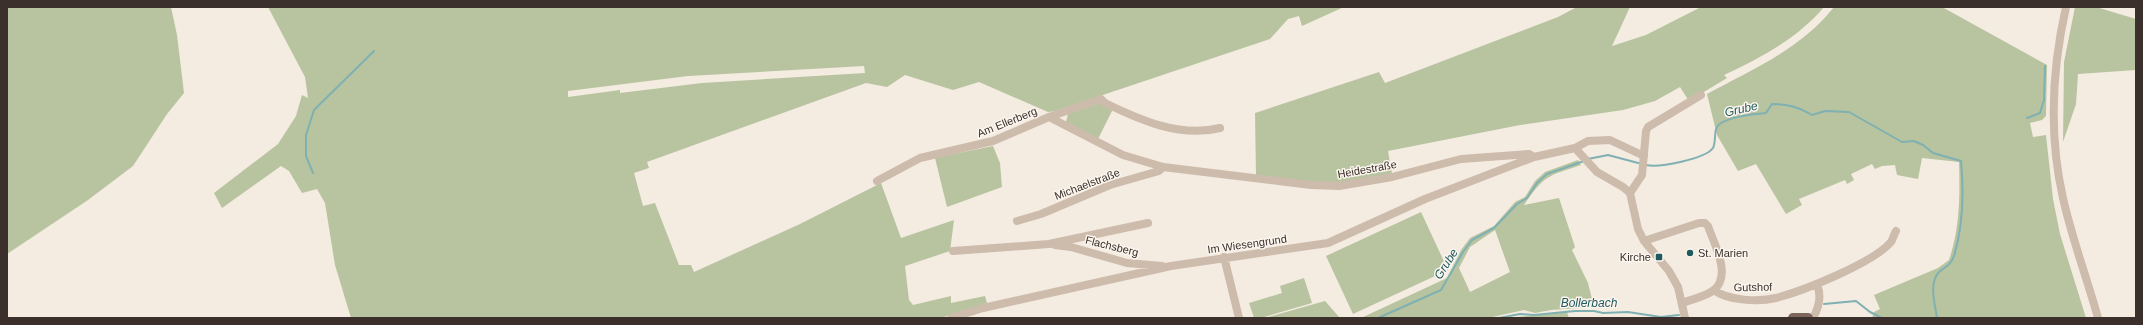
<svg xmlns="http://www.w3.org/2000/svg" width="2143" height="325" viewBox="0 0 2143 325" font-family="Arial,sans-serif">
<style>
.green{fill:#b8c4a0;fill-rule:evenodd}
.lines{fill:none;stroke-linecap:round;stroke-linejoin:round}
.stream{stroke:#7fb0b2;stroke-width:2}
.minor{stroke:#cdbbac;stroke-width:8}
.major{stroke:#7d675c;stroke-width:10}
.poi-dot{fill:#1f5a5e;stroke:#fbf5ee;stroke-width:1.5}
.labels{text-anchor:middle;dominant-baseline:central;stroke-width:3;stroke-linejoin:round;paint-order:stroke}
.street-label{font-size:11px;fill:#3b302b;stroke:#fbf5ee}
.poi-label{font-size:11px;fill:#3b302b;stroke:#fbf5ee;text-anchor:start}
.water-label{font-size:12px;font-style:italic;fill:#1f5a5e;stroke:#fbf5ee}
</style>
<rect width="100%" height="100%" fill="#f4ebe1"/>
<!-- green -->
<path class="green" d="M7,7h164l6,28 7,58 -17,21 -34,52 -45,34 -81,54z
M268,7h1076l-42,19 -3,-10 -11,3 -18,20 -215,72 -7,1 -69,-30 -26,8 -48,-15 -18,12 -21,-4 -219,79 2,6 -15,5 9,33 12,-3 24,62h12l3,7 106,-48 81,-41 20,55 53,-18 -4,31 -45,15 4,34 4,5 38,-9v7l34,-7 2,7 -46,15h-590l-16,-53 -10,-62 -8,-14 -15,4 -13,-22 -8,-5 -59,42 -8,-15 64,-49 18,-28 6,-21 6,3 -3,-21zM864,66l1,7 -163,10 -82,10v-3l-52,7v-6l120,-15z
M1577,7h53l-18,39 34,-11 55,-28h123c-26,31 -63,51 -100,68l3,3 -38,23 -9,-14 -25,14 -32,9 -103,15 -132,26 4,23 -53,9 -30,-1 -53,-7 -1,-62 124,-41 6,11 173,-66z
M1834,7h108l105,58 -1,51 -4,4 -12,3 3,14 13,-2 7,64 7,35 26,84h-214l2,-6 6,-3 -6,-14 64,-27 11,-8c11,-32 11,-64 10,-98l-37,-4 -4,21 -21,-4 -2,-10 -13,1 -7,3 -3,-5 -21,10 3,6 -7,4 -2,-4 -46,19 3,6 -16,9 -30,-50 -18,7 -21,-36 -10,-41c46,-25 94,-45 127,-87z
M2075,7h21l40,12v51l-58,4 -2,30 -13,38 1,-80z
M1100,103l13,6 -15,30 -32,-17 2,-8z
M993,146l7,17 2,24 -55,20 -12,-49z
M1578,160l3,5c-33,11 -37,10 -57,40l35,-7 16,49 -3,3 16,33 6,24 -43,3 -16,3 -11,-3 -36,8h-127l86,-40 14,-28 9,-12 24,-12 21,-24 10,-5 10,-16 10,-9zM1495,230l15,42 -40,20 -11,-24 11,-21z
M1421,212l27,58 -95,44 -27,-58z
M1304,278l8,25 -51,15h-7l-5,-15 33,-10 -2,-7z
M1325,301l15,17h-75z
M1567,312l2,6h-61z"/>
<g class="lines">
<!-- stream -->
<path class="stream" d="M2027,118l13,-5 4,-13 1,-34
M1588,159l20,-4 34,9
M1646,165c13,3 59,-6 67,-17 4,-8 -1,-20 8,-25 13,-7 31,-9 45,-10l6,-9c16,0 26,3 40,11l13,-4 24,1 53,30 12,-1 9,4 10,8 28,8c3,32 2,65 -7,95 -3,8 -7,10 -14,15 -12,11 -5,33 -3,47
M313,173l-7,-17v-21l8,-25 60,-59
M1824,304l32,-3 14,11 12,6
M1378,318l63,-28 22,-38 9,-12 22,-12 23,-24 10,-6 10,-15 10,-9 37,-13
M1499,318l21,-4 14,1 41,-4h19l9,2 25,-1 33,5 18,-2"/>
<!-- minor -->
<path class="minor" d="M2066,7c-14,62 -17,129 -3,191 9,41 24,80 35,120
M1049,117l74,38 40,12 148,18 28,1 53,-9 69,-18 68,-5 5,3
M1575,148l22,24 26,15 7,6 8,36 6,12 25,30 9,16 7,31
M877,181l43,-23 73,-17 56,-24 52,-18 4,4c35,17 75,35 115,25
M1630,193l12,-18 4,-44 2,-4 53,-32
M1017,221l24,-7 69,-29 49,-14 4,-4
M1644,241l55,-18h6l3,3c6,18 24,49 6,64 -9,7 -22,9 -32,13
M1055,245l16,2 56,16 35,3
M953,251l96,-7 99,-21
M1224,257l15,61
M1714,290c14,11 45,12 62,8 27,-7 97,-35 115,-56 2,-3 3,-8 5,-11
M951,318l32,-10 188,-42 157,-23 97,-44 109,-42 41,-9 13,-7 22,-1 34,16
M1813,318c6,-11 9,-22 4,-33"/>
<!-- major -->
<path class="major" d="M1793,318h15"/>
</g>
<!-- markers -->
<g class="poi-dot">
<circle cx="1690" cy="253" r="4"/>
<rect x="1655" y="253" width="8" height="8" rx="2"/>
</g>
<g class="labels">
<!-- street labels -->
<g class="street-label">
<text transform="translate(1007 122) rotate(-22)">Am Ellerberg</text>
<text transform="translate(1367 169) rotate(-10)">Heidestraße</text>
<text transform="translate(1087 184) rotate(-21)">Michaelstraße</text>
<text transform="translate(1247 244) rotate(-8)">Im Wiesengrund</text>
<text transform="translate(1112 246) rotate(14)">Flachsberg</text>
<text transform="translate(1753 287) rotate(-1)">Gutshof</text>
</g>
<!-- poi labels -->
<g class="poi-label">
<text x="1698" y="253">St. Marien</text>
<text x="1651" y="257" text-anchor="end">Kirche</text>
</g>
<!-- water labels -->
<g class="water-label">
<text transform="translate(1741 109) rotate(-13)">Grube</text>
<text transform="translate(1446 264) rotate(-58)">Grube</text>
<text x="1589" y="303">Bollerbach</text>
</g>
</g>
<!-- border -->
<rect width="2143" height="325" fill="none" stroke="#3b302b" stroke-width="16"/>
</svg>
